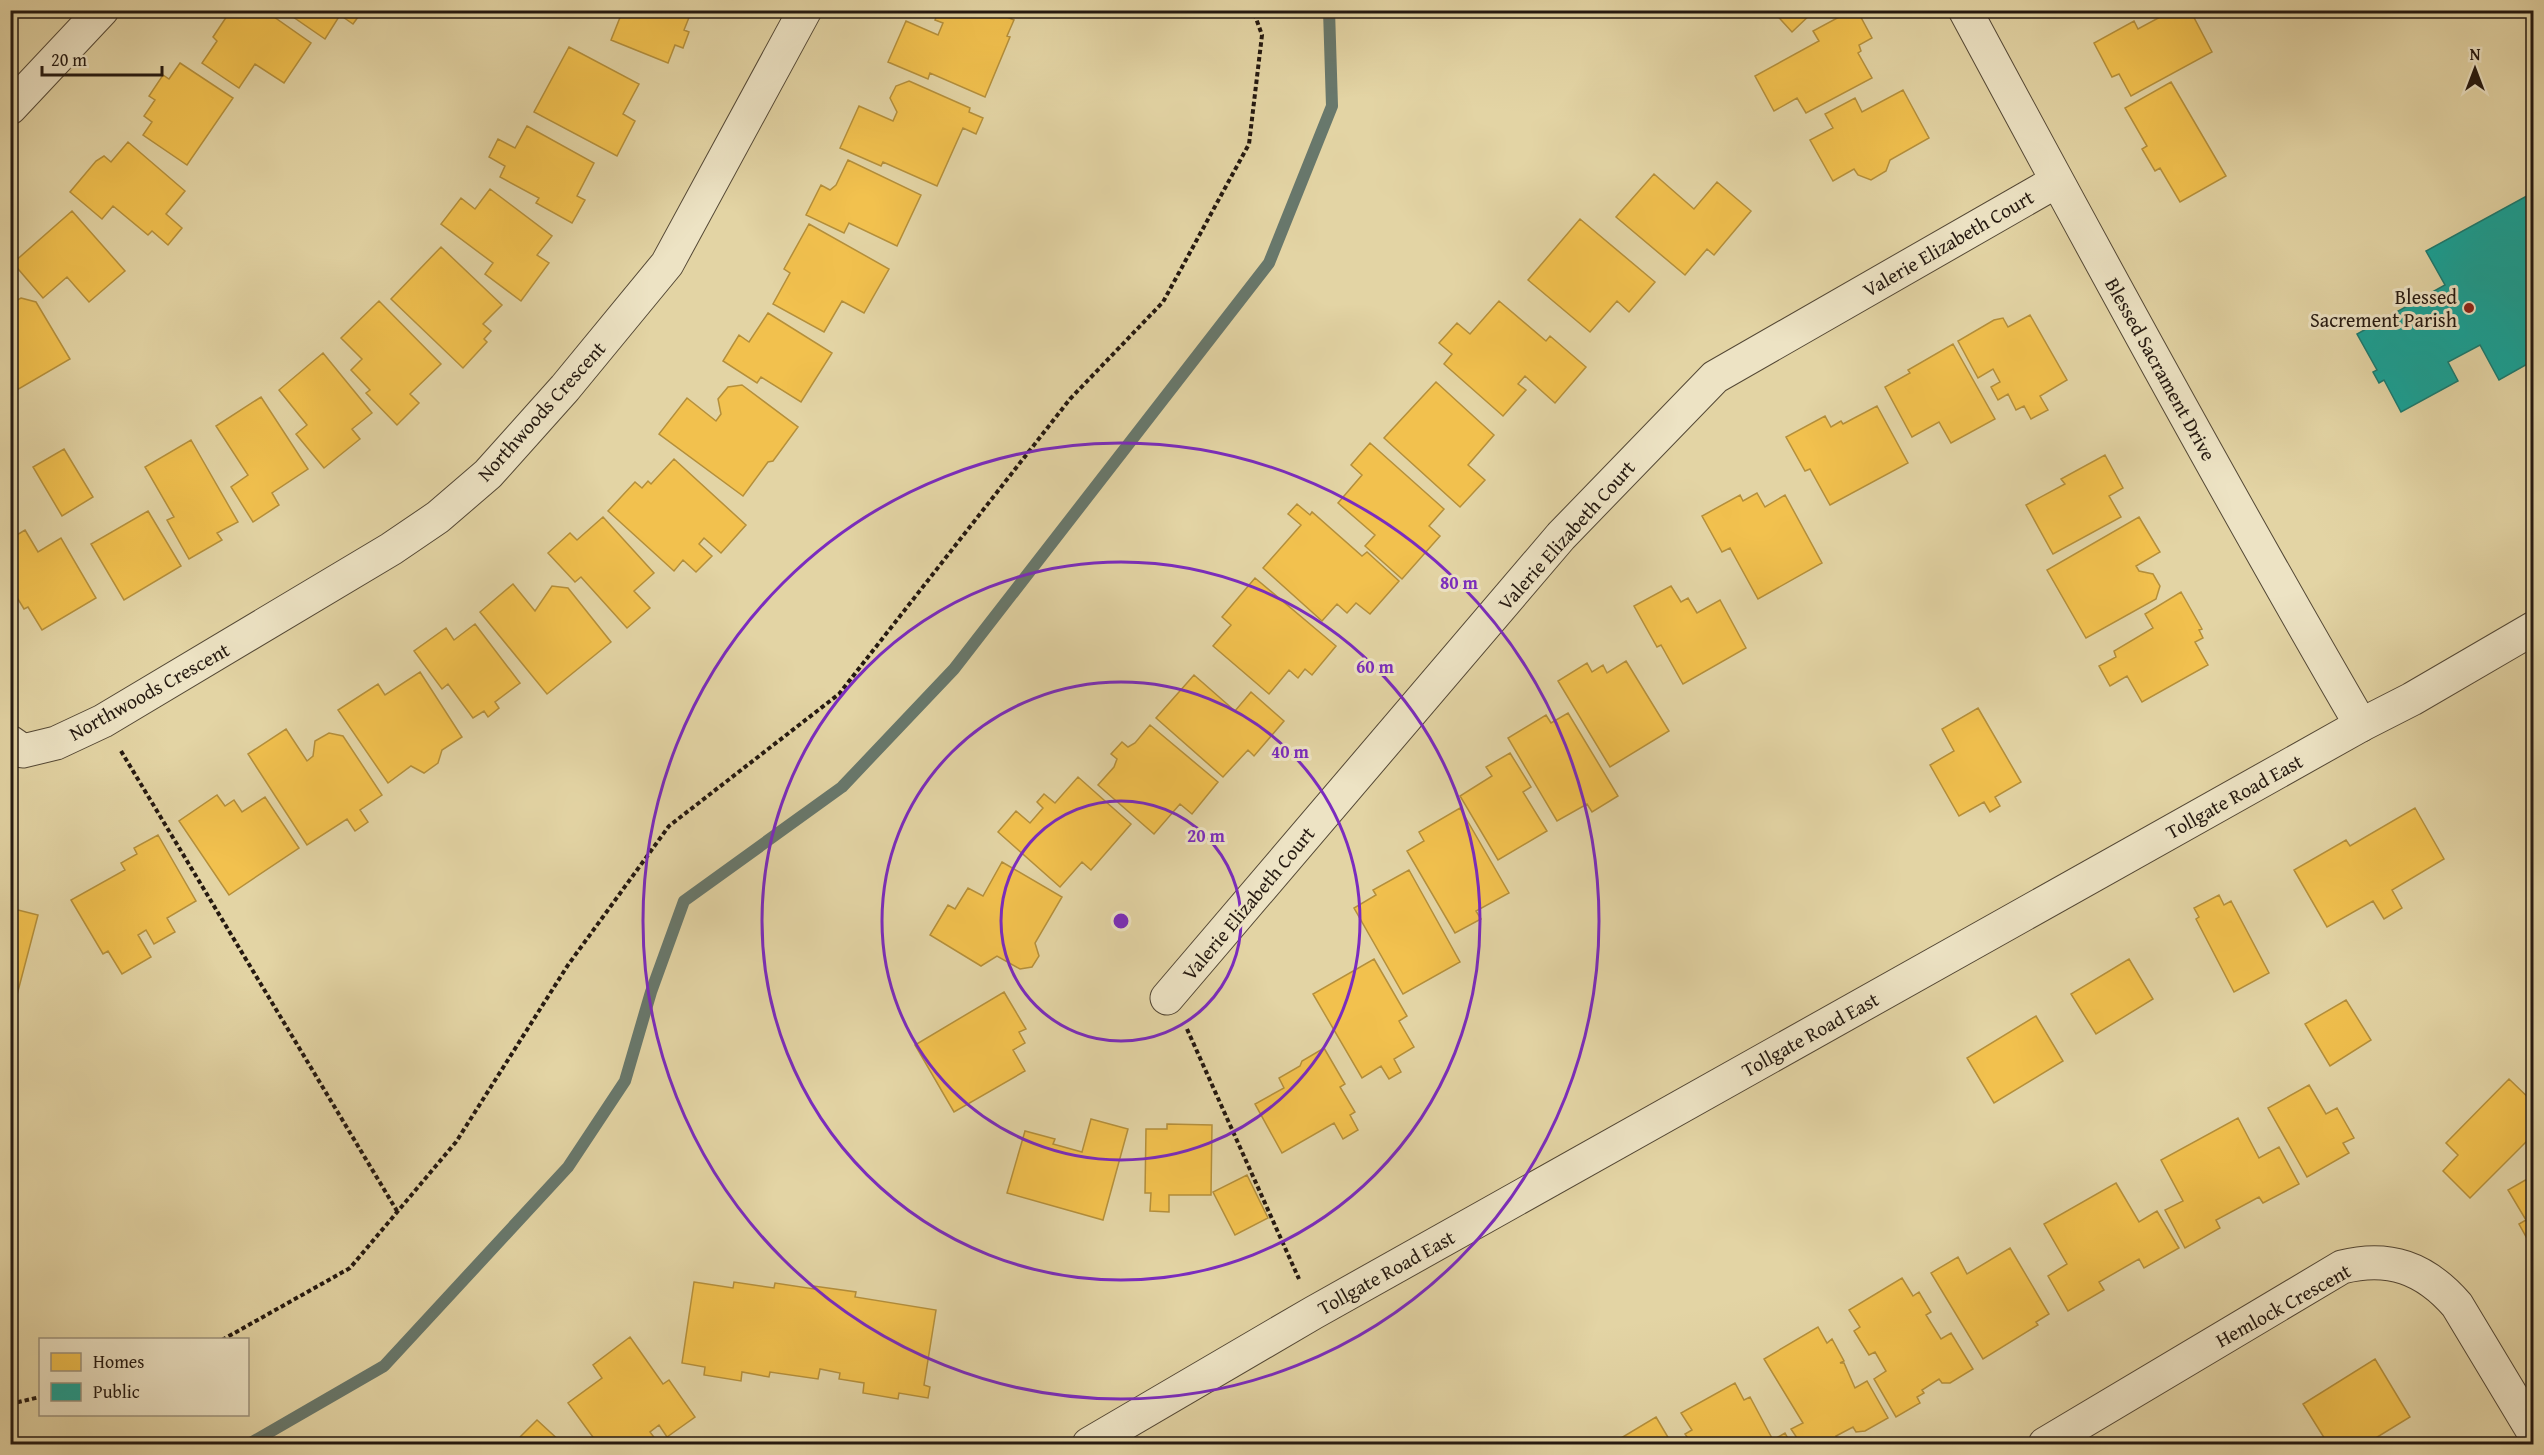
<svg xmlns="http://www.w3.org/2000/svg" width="2544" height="1455" viewBox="0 0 2544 1455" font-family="'Gentium Book Plus',serif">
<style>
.homes{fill:#f2c14e;stroke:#b48f3b;stroke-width:1.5}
.public{fill:#17a398;stroke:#1b7a6f;stroke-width:1.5}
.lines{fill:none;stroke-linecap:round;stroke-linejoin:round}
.stream{stroke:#68786c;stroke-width:12}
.minor-casing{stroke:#544835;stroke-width:35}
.tertiary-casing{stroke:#544835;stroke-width:35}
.path{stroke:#251910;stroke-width:4;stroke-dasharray:4.5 3;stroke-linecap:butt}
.minor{stroke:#ede3c4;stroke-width:33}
.tertiary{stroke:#ede3c4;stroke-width:33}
.ring{fill:none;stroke:#7b2cbf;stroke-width:3}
.poi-dot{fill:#8f2418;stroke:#ede3c4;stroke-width:2}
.labels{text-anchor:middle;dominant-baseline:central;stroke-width:6;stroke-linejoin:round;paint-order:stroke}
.street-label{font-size:20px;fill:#251910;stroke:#ede3c4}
.poi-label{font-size:20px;fill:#251910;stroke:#ede3c4;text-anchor:end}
.centre{fill:#7b2cbf;stroke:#ede3c4;stroke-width:3}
.ring-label{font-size:18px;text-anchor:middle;font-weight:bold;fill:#7b2cbf;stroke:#ede3c4;stroke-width:6;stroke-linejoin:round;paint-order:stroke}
</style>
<rect width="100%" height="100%" fill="#e3d4a4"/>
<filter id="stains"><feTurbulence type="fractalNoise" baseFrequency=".00333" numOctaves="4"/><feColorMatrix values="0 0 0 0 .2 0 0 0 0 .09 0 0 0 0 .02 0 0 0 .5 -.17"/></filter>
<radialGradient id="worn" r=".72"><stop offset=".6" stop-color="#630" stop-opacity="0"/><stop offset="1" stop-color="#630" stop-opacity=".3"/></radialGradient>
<!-- homes -->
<path class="homes" d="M231,10h33l47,33 -27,40 -29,-19 -16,24 -37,-25 15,-22 -4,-4z
M283,10h75l3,3 -8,11 -13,-9 -15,24z
M623,10h69l-8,20 5,2 -6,16 -8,-3 -7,18 -57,-23z
M939,10h52l23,10 -7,16 3,1 -25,60 -55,-24 -2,6 -40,-17 18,-41 32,14 5,-12 -8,-3z
M1772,10h43l-23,22z
M1852,10h5l15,28 -13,7 2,6 -3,2 14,25 -66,35 -9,-15 -23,13 -19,-35 64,-35 -6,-10z
M2173,10h17l22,42 -81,44 -12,-22 -7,3 -18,-34 40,-22 4,8z
M569,47l70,37 -16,30 12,7 -18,35 -83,-44z
M180,63l53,35 -46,67 -44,-30 9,-13 -8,-6 11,-16 -6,-4 14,-21 6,4z
M909,81l61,27 -1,4 14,6 -7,16 -13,-6 -26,58 -54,-24 -2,4 -41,-18 19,-42 34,15 4,-9 -7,-14 6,-12z
M2171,82l55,94 -46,26 -20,-34 -5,3 -13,-22 5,-3 -22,-38z
M1903,90l26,48 -39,22 -4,11 -15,9 -13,-5 -4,-6 -21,12 -23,-41 23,-12 -8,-14 30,-16 7,14z
M527,126l67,37 -17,33 8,4 -13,23 -36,-20 3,-5 -39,-21 5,-11 -16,-9 9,-18 17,9z
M128,142l57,49 -19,23 16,14 -14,17 -16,-14 -4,4 -35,-29 -11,13 -32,-27 26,-31 8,-5 7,6z
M848,160l73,35 -24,51 -48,-23 -5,10 -38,-18 15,-30 9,5 6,-5z
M1654,174l40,35 23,-27 34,29 -37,44 -7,-6 -22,26 -69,-58z
M490,189l62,47 -15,19 12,8 -28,38 -36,-27 8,-11 -52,-39 20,-26 14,11z
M72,211l53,60 -36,31 -22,-25 -24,21 -30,-35z
M1580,219l75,63 -26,30 -12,-11 -27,31 -62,-52z
M809,224l80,45 -25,44 -22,-12 -18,31 -51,-28 17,-31 -6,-4z
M441,247l61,58 -19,19 8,7 -7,8 3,3 -24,26 -72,-69z
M21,298l15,4 34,57 -60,35v-90z
M379,301l62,63 -31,30 9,9 -22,22 -31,-32 4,-3 -19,-20 11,-11 -21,-21z
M1499,301l47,40 4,-5 36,31 -31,36 -30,-27 -7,8 8,6 -23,26 -59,-52 8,-10 -13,-11 18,-20 13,11z
M768,313l64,40 -31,49 -40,-25 -4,6 -34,-22 16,-26 10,7z
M2030,315l37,65 -27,16 8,14 -17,9 -7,-13 -8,4 -8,-16 -10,6 -7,-13 9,-5 -7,-13 -15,9 -20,-37 36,-21 9,-2 5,9z
M1953,344l42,75 -44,24 -12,-21 -27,15 -27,-50 25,-14 -2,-3z
M323,353l49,60 -20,16 8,10 -36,29 -28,-34 11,-9 -28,-35z
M1436,382l58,53 -26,30 17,15 -25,27 -76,-69z
M742,385l56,42 -25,34 -5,1 -25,34 -84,-62 28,-36 29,23 5,-7 -3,-15 10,-12z
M261,397l47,72 -36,24 7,12 -26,17 -22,-35 17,-12 -32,-49z
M1877,406l31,57 -78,42 -20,-36 -5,2 -19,-34 39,-21 6,11 10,-6 2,3z
M191,440l47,82 -21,11 5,7 -33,19 -22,-39 7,-3 -29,-50z
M1370,443l74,66 -15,17 11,10 -38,43 -37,-33 10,-11 -37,-32 24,-28 -11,-10z
M64,449l29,48 -31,19 -29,-49z
M2105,455l18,33 -14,8 12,21 -68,37 -27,-49 39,-21 -4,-5z
M674,459l72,66 -25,28 -17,-15 -5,6 13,12 -16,16 -13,-12 -9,11 -66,-60 27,-29 7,6 6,-7 3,3z
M1757,493l8,14 20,-12 37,68 -64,36 -28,-51 -8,4 -20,-36 38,-21 3,6z
M1297,504l13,11 2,-3 50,44 5,-4 32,29 -29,33 -14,-11 -9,10 -10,-9 -15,17 -59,-53 38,-43 -13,-11z
M148,511l33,55 -57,34 -33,-56z
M603,517l51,56 -20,18 16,17 -23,20 -46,-51 -6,5 -27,-29 22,-20 7,7z
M2139,517l21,35 -24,14 3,5 14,3 7,12 -4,13 -70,39 -39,-68z
M25,530l13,22 23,-14 35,60 -54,32 -14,-23 -4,2 -14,-23v-47z
M1255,578l81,68 -24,29 -7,-6 -7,9 -9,-8 -20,24 -56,-48 18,-21 -9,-8z
M513,584l22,27 17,-25 16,2 43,54 -64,52 -67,-82z
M1671,586l10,16 7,-4 9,15 23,-13 26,48 -63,36 -22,-39 -4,2 -23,-41z
M2181,592l21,37 -3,1 4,8 -8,4 13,23 -66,37 -15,-26 -17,10 -11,-20 17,-9 -2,-6 39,-23 -8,-14z
M475,624l45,59 -25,19 4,6 -11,9 -4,-6 -11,7 -25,-34 -6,5 -28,-38 32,-23 8,12z
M1626,661l43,70 -59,36 -52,-86 29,-18 5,9 11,-7 4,8z
M420,672l42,65 -20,13 -4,13 -14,10 -13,-7 -23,17 -50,-73 40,-26 7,11z
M1194,675l41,36 16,-19 33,29 -30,35 -6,-6 -25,27 -67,-59z
M1978,708l43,74 -26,15 5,9 -10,6 -6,-10 -25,14 -29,-51 24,-14 -12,-22z
M1568,713l50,83 -26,16 -5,-8 -30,17 -49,-83 38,-23 5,8z
M1150,725l68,57 -26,32 -12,-10 -26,30 -56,-49 16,-18 3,-8 -6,-5 11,-12 6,5 7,-4z
M286,729l21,32 6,-5 2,-15 14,-8 14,3 39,59 -22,15 8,12 -13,9 -8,-12 -40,26 -59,-91z
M1510,753l21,34 -8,5 24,39 -49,29 -38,-64 32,-20 -6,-9z
M1078,777l53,47 -40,46 -9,-8 -22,25 -62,-55 18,-21 14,12 13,-15 -6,-6 7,-8 11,9z
M217,795l8,11 9,-6 8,12 23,-15 34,51 -70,47 -50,-74z
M1460,808l49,85 -33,18 5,8 -26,14 -48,-82 17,-10 -5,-9z
M2415,808l29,51 -52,31 10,18 -18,11 -11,-18 -46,26 -33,-57 52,-30 4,6z
M158,835l38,66 -29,17 8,14 -21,12 -8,-14 -8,5 13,22 -29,17 -14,-23 -5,3 -32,-54 54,-30 -4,-7 16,-9 -3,-6z
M1002,862l60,35 -27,46 4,13 -7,11 -12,2 -23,-13 -16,10 -51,-31 18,-30 7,4 13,-21 15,8z
M1409,870l51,92 -57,32 -49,-86 22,-13 -3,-5z
M2219,895l5,10 7,-4 38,72 -35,19 -38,-73 3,-2 -5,-9z
M10,908l28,7 -26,99 -2,-1z
M1374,959l33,57 -8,5 15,26 -20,12 7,13 -12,7 -8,-13 -19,12 -49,-84z
M2129,959l24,40 -57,35 -25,-40z
M1004,992l22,37 -7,3 6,11 -12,7 12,21 -71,41 -39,-67z
M2346,1000l25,40 -41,26 -25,-42z
M2036,1016l27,45 -69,42 -27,-45z
M1324,1048l21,36 -5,3 15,25 -5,3 8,15 -15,9 -9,-16 -52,30 -27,-49 29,-16 -5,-10 21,-12 2,-5z
M2509,1079l25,24v31l-64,64 -27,-27 15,-16 -12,-12z
M2309,1085l17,29 11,-6 17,30 -11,5 6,10 -42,24 -39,-69z
M2238,1118l21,40 20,-11 20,37 -36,19 -4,-6 -43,23 4,8 -35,20 -20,-38 18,-9 -22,-41z
M1091,1119l37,10 -25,91 -96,-27 18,-62 30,8 -2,5 29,8z
M1167,1124l45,1 -1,70h-42v17l-19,-1 1,-18h-6l1,-64h21z
M1247,1175l21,43 -33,17 -22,-43z
M2534,1175v65l-5,2 -10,-18 7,-4 -18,-30z
M2116,1183l23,39 18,-11 22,37 -35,20 -5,-9 -40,23 5,8 -36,21 -20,-35 19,-12 -23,-40z
M2010,1248l39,66 -13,8 2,3 -55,34 -52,-86 27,-16 9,17z
M1902,1278l11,18 6,-4 12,20 -5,3 15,24 10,-6 22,36 -23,14h-8l-3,-4 -17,11 2,3 -7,4 3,6 -24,14 -22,-38 12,-8 -11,-19 -6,3 -15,-24 6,-4 -11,-17z
M694,1282l39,6 1,-6 40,6 1,-5 39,6v-3l42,6 -1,5 81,13 -12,75 6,2 -2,11 -29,-5 -1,6 -35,-6 1,-10 -25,-4 1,-6 -20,-4 -2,10 -48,-7 -1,5 -27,-5 -1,9 -37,-6 1,-8 -23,-4z
M1818,1327l9,16 5,-4 12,22 -4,2h4l11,25 12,-7 21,37 -23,13 -9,1 -3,-5 -17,9 4,5 -6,3h-33l-10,-15 12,-6 -39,-64z
M630,1337l33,47 6,-4 26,37 -28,20 -8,-12 -9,7 9,12h-61l-30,-41 34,-25 -9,-13z
M2375,1359l35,58 -44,27h-38l-25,-40z
M1735,1383l9,17 6,-3 23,43 12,-7 6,11h-99l-7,-10 7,-4 -11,-17z
M1656,1417l16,27h-61z
M537,1420l26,24h-50z"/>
<!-- public -->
<path class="public" d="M2534,192v180l-5,-9 -30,17 -19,-35 -32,17 10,19 -57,31 -17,-32 -5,3 -6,-11 4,-2 -20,-36 88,-49 -19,-34z"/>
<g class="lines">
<!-- stream -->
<path class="stream" d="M249,1444l135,-78 184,-199 57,-86 26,-89 33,-91 158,-114 112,-118 315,-406 63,-157 -3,-96"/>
<!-- minor casing -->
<g class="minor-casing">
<path id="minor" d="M1965,10c129,240 259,479 396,715
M10,108l92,-98
M10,742l13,9 33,-8 47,-22 288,-172 47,-32 50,-43 77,-86 102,-124 138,-254
M1167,998l394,-462 154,-159 342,-196
M2045,1444l297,-177c47,-12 83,1 115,38l77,128"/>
</g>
<!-- tertiary casing -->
<g class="tertiary-casing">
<path id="tertiary" d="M1089,1444l224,-131 1048,-588 51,-26 122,-71"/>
</g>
<!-- path -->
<path class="path" d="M121,751l276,460
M1187,1029l112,250
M222,1340l128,-72 106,-126 112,-177 101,-139 170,-132 231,-295 93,-97 86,-158 13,-109 -9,-25
M10,1404l30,-7"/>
<!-- minor -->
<use href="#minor" class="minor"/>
<!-- tertiary -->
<use href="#tertiary" class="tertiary"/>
</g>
<!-- distance rings -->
<g class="ring">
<circle cx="1121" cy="921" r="120"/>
<circle cx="1121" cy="921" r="239"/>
<circle cx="1121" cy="921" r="359"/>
<circle cx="1121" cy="921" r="478"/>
</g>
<!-- markers -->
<circle class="poi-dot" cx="2469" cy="308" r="6"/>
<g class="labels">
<!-- street labels -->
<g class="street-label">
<text transform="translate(1948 243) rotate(-30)">Valerie Elizabeth Court</text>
<text transform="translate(2161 369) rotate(61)">Blessed Sacrament Drive</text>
<text transform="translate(541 411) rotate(-48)">Northwoods Crescent</text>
<text transform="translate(1566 535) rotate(-48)">Valerie Elizabeth Court</text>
<text transform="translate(149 691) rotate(-29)">Northwoods Crescent</text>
<text transform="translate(2234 796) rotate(-29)">Tollgate Road East</text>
<text transform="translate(1248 903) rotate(-50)">Valerie Elizabeth Court</text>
<text transform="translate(1810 1034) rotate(-29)">Tollgate Road East</text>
<text transform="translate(1386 1272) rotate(-29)">Tollgate Road East</text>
<text transform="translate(2283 1305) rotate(-29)">Hemlock Crescent</text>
</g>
<!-- poi labels -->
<g class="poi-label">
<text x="2457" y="296">Blessed<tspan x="2457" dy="23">Sacrement Parish</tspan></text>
</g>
</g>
<circle cx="1121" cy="921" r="9" class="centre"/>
<g class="ring-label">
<text x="1459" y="589">80 m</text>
<text x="1375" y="673">60 m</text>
<text x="1290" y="758">40 m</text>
<text x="1206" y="842">20 m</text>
</g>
<!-- margin -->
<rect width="2544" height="1455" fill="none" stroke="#e3d4a4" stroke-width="36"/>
<rect x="12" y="12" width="2520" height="1431" fill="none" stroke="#251910" stroke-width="3"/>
<rect x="18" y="18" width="2508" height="1419" fill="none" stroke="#251910" stroke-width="1.5"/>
<!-- legend -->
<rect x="39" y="1338" width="210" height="78" fill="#ede3c4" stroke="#9d927c" stroke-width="1.5"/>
<rect x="51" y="1353" width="30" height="18" fill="#f2c14e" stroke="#9d927c" stroke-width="1.5"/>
<text x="93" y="1368" font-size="18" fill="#251910">Homes</text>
<rect x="51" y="1383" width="30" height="18" fill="#17a398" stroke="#9d927c" stroke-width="1.5"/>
<text x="93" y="1398" font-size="18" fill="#251910">Public</text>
<!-- north arrow -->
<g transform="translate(2475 69)" stroke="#ede3c4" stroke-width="4.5" paint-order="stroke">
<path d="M0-4.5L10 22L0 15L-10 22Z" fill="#251910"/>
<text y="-9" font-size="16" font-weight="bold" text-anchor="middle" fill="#251910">N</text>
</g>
<!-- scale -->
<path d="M42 66v9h120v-9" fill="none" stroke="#251910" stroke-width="3"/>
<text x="51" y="66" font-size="18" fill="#251910" stroke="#ede3c4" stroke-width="4.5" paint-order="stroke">20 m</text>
<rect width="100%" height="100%" filter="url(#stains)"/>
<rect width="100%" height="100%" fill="url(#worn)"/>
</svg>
